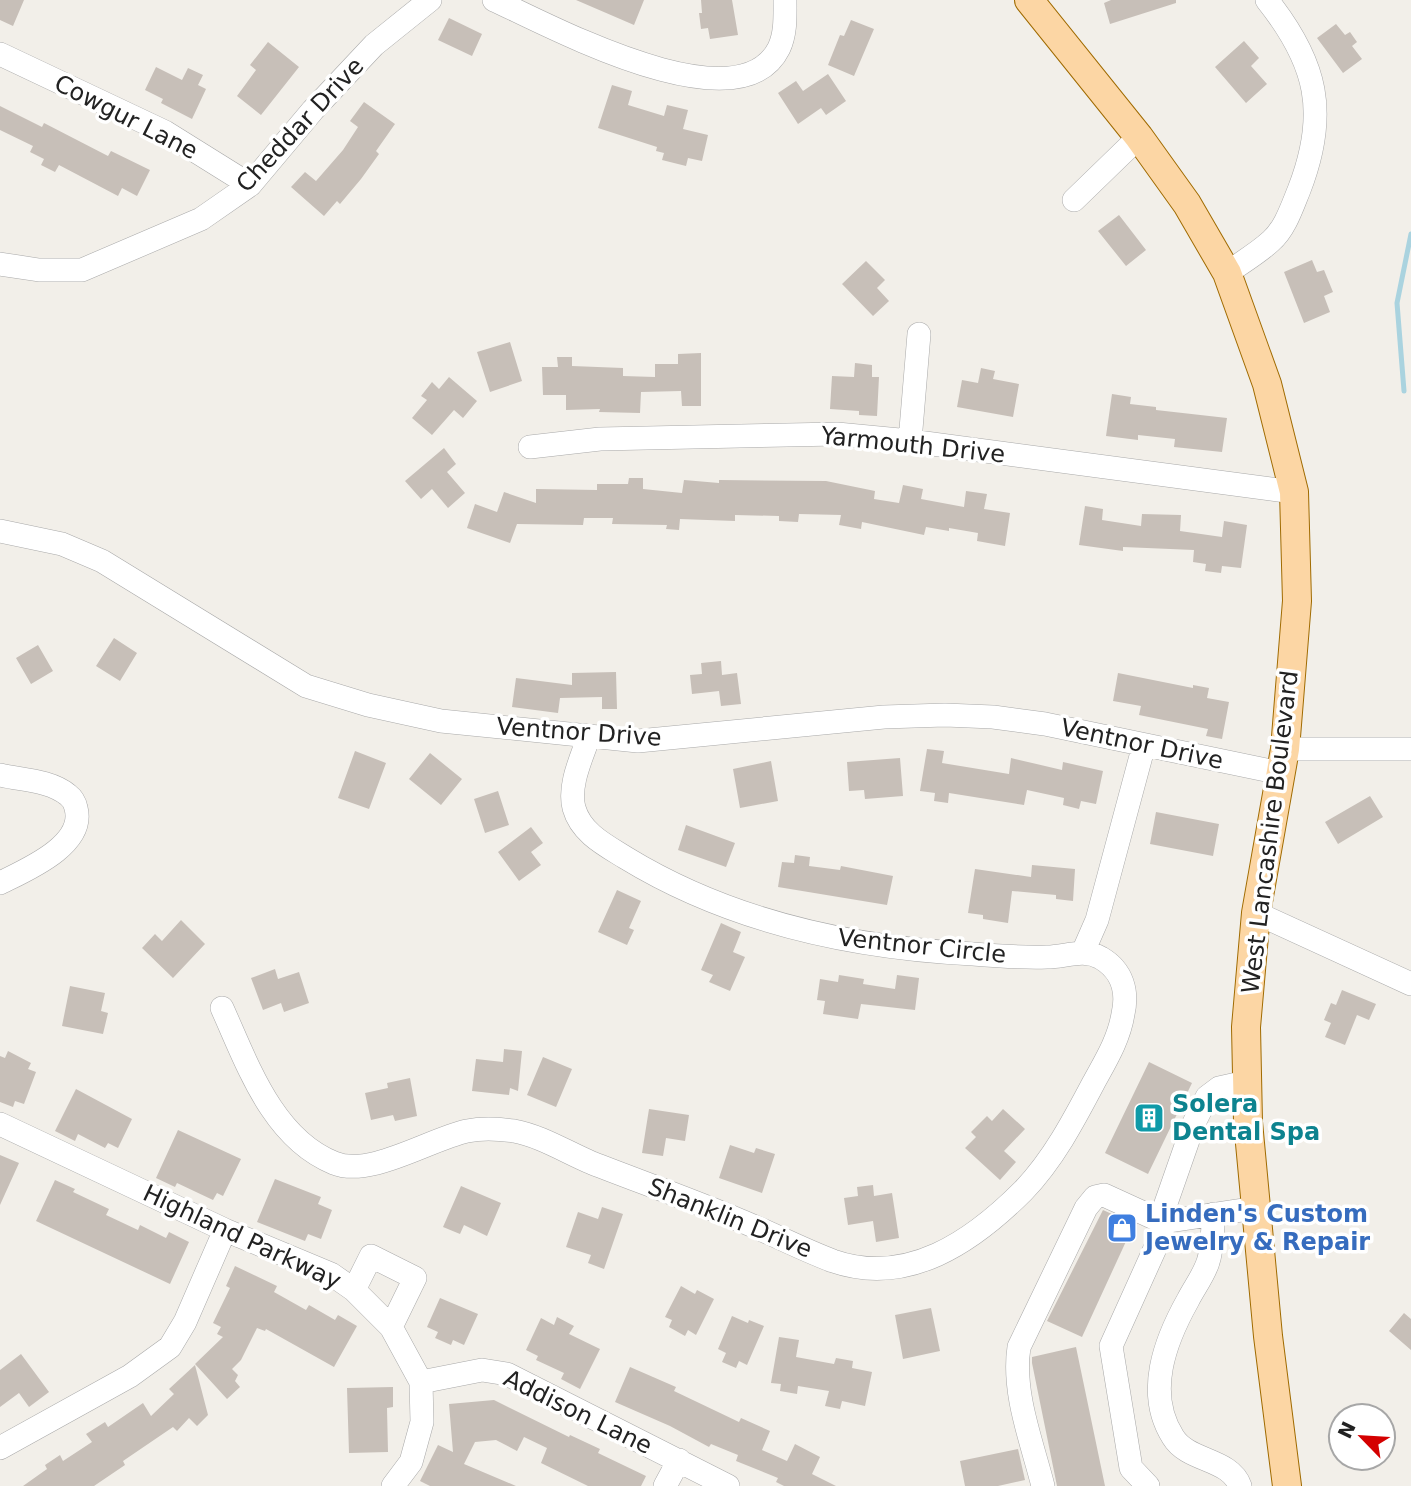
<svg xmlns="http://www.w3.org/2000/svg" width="1411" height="1486" viewBox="0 0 1411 1486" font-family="'DejaVu Sans',sans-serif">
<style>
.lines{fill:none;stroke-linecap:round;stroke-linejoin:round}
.stream{stroke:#aad3df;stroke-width:5}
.building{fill:#c7bfb8}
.minor-casing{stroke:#a9a9a9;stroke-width:24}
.major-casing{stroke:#a06b00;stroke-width:30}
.minor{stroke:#fff;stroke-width:23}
.major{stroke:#fcd6a4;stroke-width:28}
.labels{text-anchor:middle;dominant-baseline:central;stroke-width:7;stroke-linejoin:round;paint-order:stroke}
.street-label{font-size:24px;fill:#222;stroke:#fff}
.culture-label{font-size:24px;font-weight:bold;fill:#0d838f;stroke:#fff;text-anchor:start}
.shop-label{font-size:24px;font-weight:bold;fill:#366cbe;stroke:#fff;text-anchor:start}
</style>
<rect width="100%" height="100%" fill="#f2efe9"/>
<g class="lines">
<!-- stream -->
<path class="stream" d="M1404,391l-7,-88 14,-69"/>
</g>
<!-- building -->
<path class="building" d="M0,0h24l-11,26 -13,-6z
M576,0h68l-10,25z
M701,0h31l6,35 -28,4 -2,-11 -7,1 -2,-16h3z
M1111,0h65v3l-66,21 -6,-21z
M449,18l33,16 -10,22 -34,-16z
M851,20l23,9 -20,47 -26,-11 12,-30 4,1z
M1336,24l9,11 5,-3 7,10 -5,4 10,13 -19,14 -26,-35z
M1244,41l15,17 -8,8 16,18 -21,19 -31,-36z
M268,42l31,25 -38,48 -24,-19 19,-26 -6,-5z
M156,67l26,13 6,-12 15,7 -5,10 8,4 -14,30 -31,-16 2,-4 -18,-9z
M828,74l18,27 -20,14 -5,-7 -23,16 -20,-31 18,-12 7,10z
M612,85l20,6 -4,14 36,11 3,-11 21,5 -5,19 25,6 -6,26 -14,-3 -2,8 -24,-6 2,-7 -8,-2 1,-4 -59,-19z
M364,102l31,22 -19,27 3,3 -18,25 -21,25 -3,-3 -13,15 -33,-29 14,-15 11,9 27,-31 15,-23 -8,-6z
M0,106l42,21 2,-4 64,33 3,-5 39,19 -13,26 -15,-8 -4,8 -59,-31 -4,7 -14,-7 3,-6 -14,-7 3,-6 -33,-16z
M1119,215l27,35 -20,16 -28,-35z
M1312,260l5,12 7,-2 9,22 -9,4 6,16 -26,11 -20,-51z
M866,261l19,19 -8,8 12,13 -16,15 -31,-32z
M510,342l12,39 -32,11 -13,-40z
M701,353v53h-19l-1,-15 -40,1 -1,21 -41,-1 1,-3 -34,1v-15h-23l-1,-28h16l-1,-10h15v9l51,2v8l32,1v-13h23v-10z
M855,363l17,2v12h7l-2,39 -18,-1v-4l-29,-2 2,-33 22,1z
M981,368l14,3 -2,8 26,5 -6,33 -56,-10 5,-27 16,3z
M449,377l28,24 -14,17 -9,-8 -22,25 -20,-17 15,-18 -6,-4 11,-14 7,7z
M1112,394l19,3 -1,7 26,3v3l71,8 -5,34 -48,-5 1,-8 -37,-4v5l-32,-4z
M444,448l12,16 -9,8 18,21 -17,15 -16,-19 -11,10 -16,-18z
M629,478h14v11l39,4 2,-13 35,3v-3l107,1 49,10 -1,8 25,4 4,-18 20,4 -2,10 43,8 2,-16 21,3 -3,15 26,4 -5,33 -28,-5 1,-8 -29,-5v3l-23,-4 -2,8 -62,-13 -1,7 -22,-4 2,-10 -42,-1 -1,8 -19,-1v-5l-44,-1v6l-55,-2 -1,11 -13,-1 1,-4 -55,-1 1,-6h-29l-1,7 -66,-1 -7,19 -43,-15 8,-24 22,8 7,-20 32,11v-14l61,1v-6h31z
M1085,506l18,3 -1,11 39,6 1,-12 39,1 -1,16 42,6 2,-16 23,4 -6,43 -19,-2 -1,7 -16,-2 1,-7 -13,-2 1,-12 -71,-3v4l-44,-6z
M114,638l23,15 -17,28 -24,-15z
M38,645l15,26 -22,13 -15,-26z
M721,661l1,14 15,-2 4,31 -20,2 -2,-15 -27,3 -2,-19 12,-1 -1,-11z
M616,672l1,37h-15v-12l-42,1 -2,15 -46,-6 4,-29 56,7v-12z
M1118,673l75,15v-3l16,3 -2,10 22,4 -7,37 -16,-3 2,-7 -69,-14 2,-9 -28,-5z
M927,749l17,2 -2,12 67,11 2,-16 51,12 1,-8 40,9 -7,33 -15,-3 -2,8 -16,-4 1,-7 -37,-8 -3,15 -75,-12 -1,10 -14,-2 1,-8 -15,-2z
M355,751l31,12 -17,46 -31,-11z
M430,753l32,26 -21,26 -32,-26z
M900,758l3,38 -38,3 -1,-9 -15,1 -2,-29z
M771,761l7,40 -38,7 -7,-39z
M498,791l11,34 -24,8 -11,-34z
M1370,796l13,21 -45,27 -13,-22z
M1156,812l63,12 -6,32 -63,-12z
M686,825l49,18 -9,24 -48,-17z
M531,827l12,16 -12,9 10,13 -22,16 -21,-29z
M795,855l15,2 -1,9 31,4 1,-4 52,10 -6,29 -109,-18 4,-25 12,1z
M1032,865l43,4 -2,32 -17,-2v-4l-44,-4 -4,32 -25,-4v-4l-15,-2 7,-44 56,8z
M617,890l24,11 -12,27 5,2 -7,15 -29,-13z
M181,920l24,24 -32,34 -31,-30 13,-14 7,7z
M721,923l20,9 -8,20 12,5 -15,34 -21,-9 4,-7 -12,-5z
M275,969l3,10 21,-7 10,31 -25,9 -3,-9 -18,7 -12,-32z
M839,975l25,4 -1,5 32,5 2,-14 22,3 -4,32 -54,-6 -3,15 -35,-5 2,-13 -8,-1 3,-21 18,3z
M70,986l35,7 -4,18 7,2 -5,21 -41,-8z
M1342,990l34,14 -7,16 -12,-5 -12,30 -20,-8 6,-14 -7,-3 7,-17 5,2z
M504,1049l18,2 -4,40 -8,-3 -1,7 -37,-4 4,-32 27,3z
M8,1051l23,12 -3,6 8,3 -12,32 -9,-3 -2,6 -13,-5v-46l5,2z
M543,1057l29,12 -16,38 -29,-12z
M1149,1062l43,21 -44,91 -43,-21z
M410,1078l7,38 -22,5 -2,-6 -22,5 -6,-27 23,-5 -1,-5z
M76,1089l56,30 -14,29 -10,-5 -3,5 -27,-14 -3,7 -20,-10z
M649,1109l40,6 -4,26 -19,-3 -3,18 -21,-3z
M1003,1109l22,20 -21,22 12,11 -16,18 -35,-32 11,-11 -5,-5 16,-16 5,5z
M178,1130l63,29 -18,37 -6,-3 -4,7 -36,-17 -2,4 -19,-9z
M730,1145l24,8 2,-5 19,6 -13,39 -43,-15z
M0,1155l19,8 -19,42z
M275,1179l46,18 -3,7 14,6 -11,29 -13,-5 -3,7 -48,-19z
M55,1180l20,9 -2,3 36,17 -3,6 32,15 2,-5 26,13 3,-6 20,10 -19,42 -134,-63z
M873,1185l1,11 18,-3 7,45 -23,4 -3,-21 -25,4 -4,-27 14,-2 -1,-9z
M461,1186l40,17 -14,33 -23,-11 -4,9 -17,-7z
M602,1207l21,7 -19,55 -16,-6 3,-8 -25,-8 12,-35 20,7z
M1103,1210l31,14 -52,113 -35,-16z
M235,1266l42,20 -3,6 32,18 3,-5 26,15 3,-5 19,11 -23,41 -68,-38 -1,2 -8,-3 -16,32 -9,9 6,6 -3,6 5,6 -13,12 -32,-35 28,-27 -6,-3 4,-7 -8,-4 17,-35 -4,-2z
M681,1286l14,8 2,-4 17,9 -18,36 -8,-5 -3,6 -16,-9 3,-7 -7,-3z
M440,1298l38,16 -14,31 -11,-5 -2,5 -16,-7 3,-6 -11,-5z
M931,1308l9,43 -37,8 -8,-44z
M1404,1313l7,6v31l-22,-19z
M732,1316l16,7 1,-3 15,6 -17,39 -8,-4 -3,7 -14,-6 4,-9 -8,-4z
M557,1317l17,9 -5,8 31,15 -20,40 -19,-10 3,-6 -28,-13 2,-4 -12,-6 15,-32 13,7z
M779,1337l20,3 -3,17 38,7 2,-6 17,3 -1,7 20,4 -7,34 -23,-5 -2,8 -15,-3 4,-15 -31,-5 -1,8 -17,-3 1,-7 -10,-1z
M1076,1347l29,139h-48l-25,-123v-6z
M21,1354l28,38 -20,15 -10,-14 -19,14v-37z
M195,1365l13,50 -11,11 -8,-8 -12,13 -4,-4 -50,34 2,4 -31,21h-71l24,-17 -2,-4 15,-10 3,6 29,-19 -6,-8 19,-12 3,5 35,-24 8,13 23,-22 -5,-5z
M630,1367l46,20 -2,4 65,31 2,-4 29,13 -8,19 25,11 8,-17 25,13 -8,17 24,12h-52l-8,-4 2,-4 -42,-17 2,-6 -27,-11 -2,3 -39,-21 -55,-24z
M393,1387v20l-6,1 1,44 -39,1 -2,-65z
M494,1400l75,37 1,-2 30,14 -2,4 48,23 -5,10h-53l-47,-23 6,-15 -23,-11 -7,14 -21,-11 -21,2 -11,22 52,22h-86l-10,-5 18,-36 15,7 -4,-48z
M1018,1449l7,31 -27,6h-33l-5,-25z"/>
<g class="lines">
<!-- minor casing -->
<g class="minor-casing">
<path id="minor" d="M494,0c55,25 245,129 285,48 7,-15 6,-32 6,-48
M0,54l165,78 85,53
M1074,200l65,-63
M0,264l39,6h43l119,-51 49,-34 63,-75 61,-65 56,-45
M1227,273c14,-10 31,-20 44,-32 14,-12 21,-34 28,-51 30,-77 18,-127 -32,-190
M910,441l9,-107
M530,447l70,-8 237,-5 73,7 384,51
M0,531l62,13 40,17 204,125 62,19 73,16 197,20 246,-24 61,-2 48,2 52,7 235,49
M1285,749h126
M0,775c21,5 50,5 68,20 4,3 7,8 8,13 10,37 -50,62 -76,75
M1256,913l155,71
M1083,952l14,-32 47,-175
M222,1008c25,55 50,130 112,155 36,15 96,-24 133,-32 15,-3 33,-2 47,0 27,5 52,21 78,32 49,19 99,37 147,57 32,13 62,29 94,41 75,26 140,-20 190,-70 30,-31 51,-71 71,-109 12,-22 25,-43 29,-68 5,-22 0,-43 -22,-56 -18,-10 -35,-1 -54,-1 -24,1 -50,-1 -74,-3 -121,-6 -242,-32 -347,-96 -21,-13 -45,-25 -52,-50 -6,-23 8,-51 15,-72
M0,1124l225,106 106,44 23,16 37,37 30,55 1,40 -11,40 -18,24
M1214,1214c-2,15 -1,34 -6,48 -4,13 -14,26 -20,38 -23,41 -43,93 -15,137 15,25 57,21 67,49
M354,1290l17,-34 44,22 -24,49
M421,1382l61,-12 25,4 221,112
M0,1448l130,-72 40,-29 15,-25 40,-92
M665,1486l14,-26
M1043,1486c-11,-44 -31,-93 -24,-139l67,-139 9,-11 9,-2 59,27 93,-14
M1148,1486l-17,-18 -20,-122 51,-113 3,-27 29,-83 13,-26 12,-9 27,-6"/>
</g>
<!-- major casing -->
<g class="major-casing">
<path id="major" d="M1029,0l110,137 48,67 40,69 40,111 27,108 3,109 -12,148 -29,164 -10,114 2,95 20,214 19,150"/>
</g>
<!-- minor -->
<use href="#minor" class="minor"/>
<!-- major -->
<use href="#major" class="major"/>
</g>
<!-- icons -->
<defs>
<g id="building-square" transform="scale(1.575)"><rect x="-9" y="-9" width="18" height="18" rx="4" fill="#0f9aa8" stroke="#fff"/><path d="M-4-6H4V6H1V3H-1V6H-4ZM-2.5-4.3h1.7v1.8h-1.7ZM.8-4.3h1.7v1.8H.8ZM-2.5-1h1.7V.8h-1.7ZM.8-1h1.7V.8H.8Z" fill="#fff"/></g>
<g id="shop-square" transform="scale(1.575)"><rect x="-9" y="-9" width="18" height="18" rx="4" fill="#3f7fe0" stroke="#fff"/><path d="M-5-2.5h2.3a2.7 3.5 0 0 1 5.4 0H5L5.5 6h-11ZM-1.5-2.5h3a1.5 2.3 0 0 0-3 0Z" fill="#fff"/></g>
</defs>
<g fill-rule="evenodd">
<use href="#building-square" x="1149" y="1118"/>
<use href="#shop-square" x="1122" y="1228"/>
</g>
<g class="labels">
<!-- street labels -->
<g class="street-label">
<text transform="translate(126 117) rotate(27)">Cowgur Lane</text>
<text transform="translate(300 125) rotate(-47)">Cheddar Drive</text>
<text transform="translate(913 445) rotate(6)">Yarmouth Drive</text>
<text transform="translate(579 732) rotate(4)">Ventnor Drive</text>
<text transform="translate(1142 744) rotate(12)">Ventnor Drive</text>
<text transform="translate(1270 832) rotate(-83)">West Lancashire Boulevard</text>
<text transform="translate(922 946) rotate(6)">Ventnor Circle</text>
<text transform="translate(730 1218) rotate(22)">Shanklin Drive</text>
<text transform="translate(242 1237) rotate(25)">Highland Parkway</text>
<text transform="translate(578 1412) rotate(26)">Addison Lane</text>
</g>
<!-- culture labels -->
<g class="culture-label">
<text x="1172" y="1104">Solera<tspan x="1172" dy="28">Dental Spa</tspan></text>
</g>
<!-- shop labels -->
<g class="shop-label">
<text x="1145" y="1214">Linden's Custom<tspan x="1145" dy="28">Jewelry &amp; Repair</tspan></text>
</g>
</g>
<!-- north arrow -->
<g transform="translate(1362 1437) rotate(295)"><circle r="33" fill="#ffffff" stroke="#a7a7a7" stroke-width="2"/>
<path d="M0-5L12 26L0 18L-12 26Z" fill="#d40000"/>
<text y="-10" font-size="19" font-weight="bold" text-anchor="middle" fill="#222222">N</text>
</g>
</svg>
